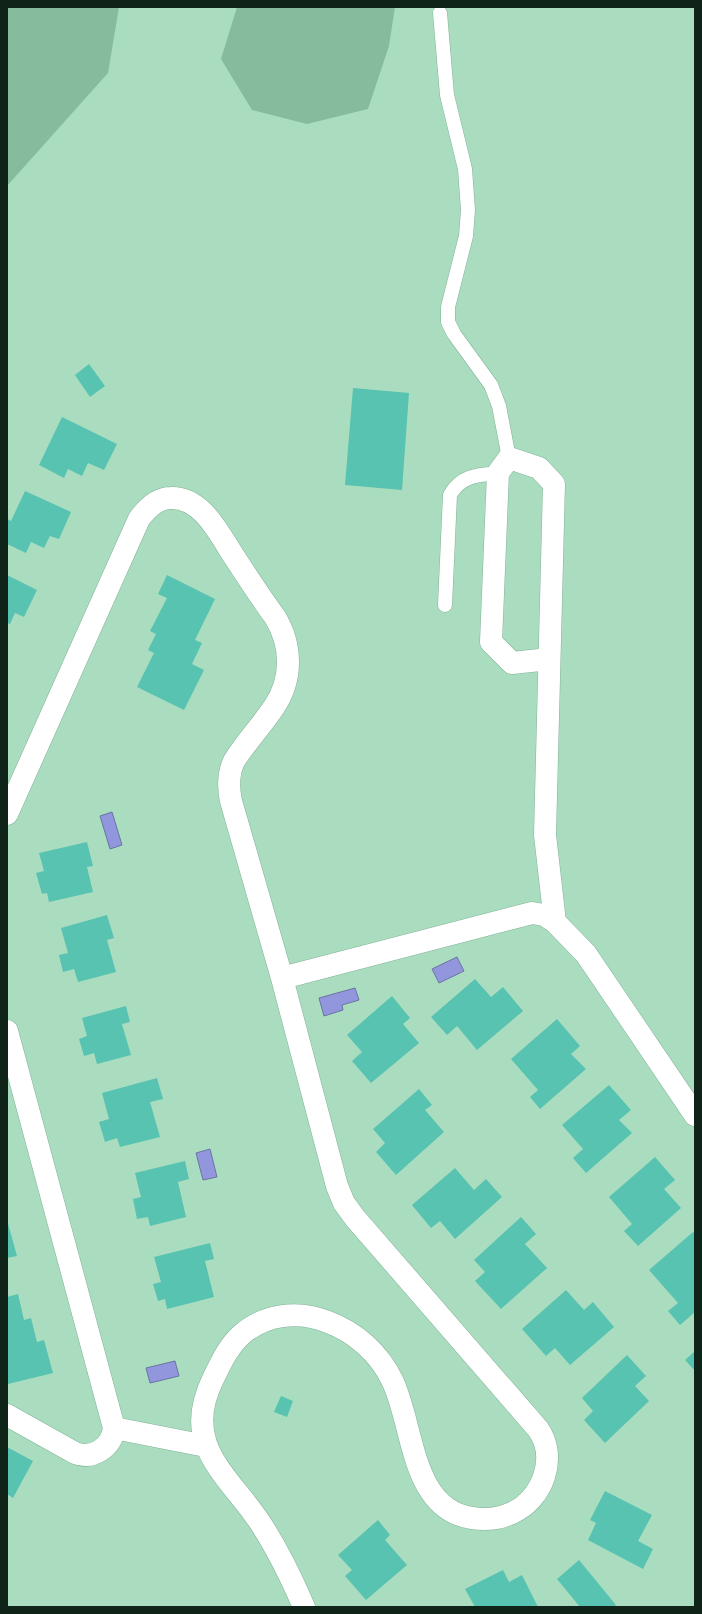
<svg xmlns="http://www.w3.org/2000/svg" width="702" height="1614" viewBox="0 0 702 1614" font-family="Lato,sans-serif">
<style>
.green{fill:#87bb9e}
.water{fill:#9196dd;stroke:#6a74a2}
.building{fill:#57c3b0}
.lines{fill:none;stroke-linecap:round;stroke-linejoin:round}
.lane-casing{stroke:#80b297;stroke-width:15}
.street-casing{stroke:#80b297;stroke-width:23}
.lane{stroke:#fff;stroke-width:14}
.street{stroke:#fff;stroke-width:22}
</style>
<rect width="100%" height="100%" fill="#aaddc0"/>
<!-- green -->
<path class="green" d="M7,7h112l-11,66 -101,113z
M237,7h158l-6,39 -21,63 -61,15 -55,-14 -31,-51z"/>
<!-- water -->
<path class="water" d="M112,812l10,33 -12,4 -10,-33z
M457,957l7,14 -25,12 -7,-14z
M355,988l4,12 -17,5 1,5 -19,6 -5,-18z
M210,1149l7,28 -14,3 -7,-27z
M175,1361l4,15 -29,7 -4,-15z"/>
<!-- building -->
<path class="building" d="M89,364l16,22 -15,11 -15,-22z
M353,388l56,5 -7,97 -57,-5z
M62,417l55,27 -13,26 -16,-7 -6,13 -14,-7 -4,9 -25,-13z
M25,491l46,21 -12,27 -9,-3 -6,12 -13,-6 -5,11 -19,-9v-25l4,2z
M7,575l30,15 -13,27 -9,-4 -5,11 -3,-1z
M167,575l48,24 -20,41 7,3 -10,21 12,6 -20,40 -47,-23 17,-34 -6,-3 8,-16 -6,-3 17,-33 -9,-4z
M87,842l6,24 -6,1 6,25 -44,10 -2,-9 -5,1 -6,-21 8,-2 -5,-18z
M107,915l7,23 -7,2 9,32 -38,10 -4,-13 -11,3 -4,-17 9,-2 -7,-25z
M475,979l16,18 12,-10 20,24 -46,39 -20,-24 -10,9 -16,-18z
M392,996l18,22 -7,6 16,19 -48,40 -19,-22 10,-9 -15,-17z
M126,1006l4,16 -8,2 9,31 -34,9 -3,-11 -10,3 -5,-17 8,-3 -5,-18z
M557,1019l23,27 -9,8 15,15 -46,40 -10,-12 8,-7 -27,-31z
M157,1078l6,21 -13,3 10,35 -40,10 -3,-9 -12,4 -6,-20 10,-3 -7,-26z
M609,1085l22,25 -12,10 13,13 -46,40 -13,-15 10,-9 -21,-24z
M419,1089l13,16 -7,5 19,22 -48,43 -20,-23 9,-9 -12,-14z
M655,1157l20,23 -11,9 17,19 -43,38 -14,-15 8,-7 -23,-27z
M185,1161l4,18 -11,3 8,35 -36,9 -2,-9 -11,2 -4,-20 8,-2 -6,-24z
M455,1168l19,22 12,-11 16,18 -47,42 -15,-18 -9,7 -19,-23z
M521,1217l15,17 -11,10 22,24 -46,41 -26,-28 10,-9 -11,-12z
M7,1220l10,36 -10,2z
M693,1232l2,2v78l-15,13 -12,-14 10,-8 -29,-33z
M210,1243l4,16 -9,2 9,36 -47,12 -2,-10 -7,2 -5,-17 8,-2 -7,-25z
M566,1290l18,20 9,-8 21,25 -44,38 -15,-17 -9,8 -24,-27z
M18,1294l6,26 7,-2 6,24 7,-2 9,33 -45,11 -1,-87z
M695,1351v20l-10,-11z
M627,1355l19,21 -11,10 14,15 -44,42 -21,-23 9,-9 -11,-13z
M281,1396l12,5 -6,16 -13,-5z
M7,1447l26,14 -20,37 -6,-4z
M605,1491l47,24 -14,26 15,8 -10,20 -55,-29 8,-17 -6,-3z
M378,1520l12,15 -5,5 22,25 -41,35 -21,-24 7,-6 -14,-15z
M579,1560l37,45 -3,2h-33l-23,-28z
M503,1570l6,12 13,-7 16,32h-63l-10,-18z"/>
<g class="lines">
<!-- lane casing -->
<g class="lane-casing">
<path id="lane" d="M440,13l7,82 18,74 3,41 -2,26 -18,71v15l6,12 37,51 8,21 10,52
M445,605l5,-110c11,-20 28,-20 48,-22"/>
</g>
<!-- street casing -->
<g class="street-casing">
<path id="street" d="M549,659l-37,4 -21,-21 7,-169 11,-15 30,10 15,16 -9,351 10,87
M7,814l132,-295c8,-11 18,-21 32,-21 32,-1 49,38 64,60 13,20 26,40 40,59 17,28 18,62 -1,90 -12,18 -28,35 -40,54 -6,13 -6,26 -3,40l51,177
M7,1031l107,397c-2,19 -21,32 -39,25l-68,-38
M114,1428l92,18
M304,1607c-13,-30 -27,-59 -45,-86 -33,-48 -78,-77 -46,-142 8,-16 14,-31 28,-44 24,-21 57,-25 87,-13 27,10 51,31 64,58 22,44 18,129 80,138 13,2 27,1 40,-5 31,-14 46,-56 26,-84l-183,-211 -11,-15 -7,-17 -55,-208 250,-65 12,2 11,7 31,32 109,161"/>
</g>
<!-- lane -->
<use href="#lane" class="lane"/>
<!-- street -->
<use href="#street" class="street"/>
</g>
<!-- border -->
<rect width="702" height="1614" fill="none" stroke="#0f2319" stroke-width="16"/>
</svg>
